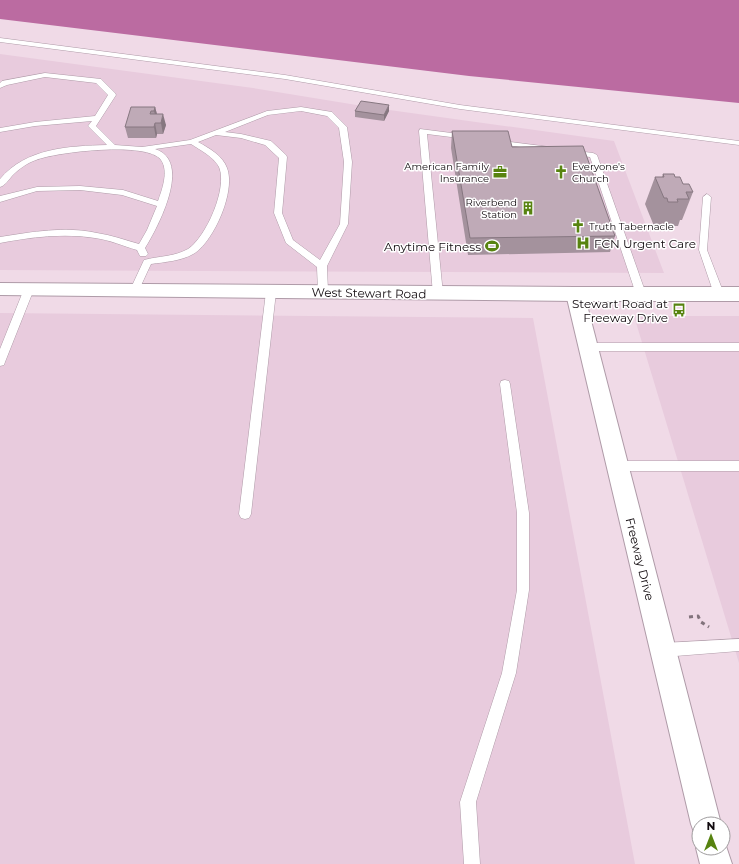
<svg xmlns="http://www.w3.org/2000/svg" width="739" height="864" viewBox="0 0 739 864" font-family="Montserrat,sans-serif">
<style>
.built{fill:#e8cbdd}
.water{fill:#bb6ba1}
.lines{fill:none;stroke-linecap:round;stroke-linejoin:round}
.lane-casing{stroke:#af9ba8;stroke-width:1}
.street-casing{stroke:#af9ba8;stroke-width:2}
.secondary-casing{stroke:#af9ba8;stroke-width:2}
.path{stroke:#82737c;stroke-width:3;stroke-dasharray:4 4;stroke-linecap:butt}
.lane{fill:#fff;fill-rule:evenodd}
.street{fill:#fff;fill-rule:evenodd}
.secondary{fill:#fff;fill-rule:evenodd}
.wall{fill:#a4929d}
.shaded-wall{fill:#867780}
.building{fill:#bfaab7;stroke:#867780}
.labels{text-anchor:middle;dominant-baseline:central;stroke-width:3;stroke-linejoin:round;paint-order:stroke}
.far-poi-label{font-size:10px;fill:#110a0e;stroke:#fff;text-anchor:end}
.poi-label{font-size:12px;fill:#110a0e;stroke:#fff;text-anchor:end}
.street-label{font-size:12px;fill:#110a0e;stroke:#fff}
</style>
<rect width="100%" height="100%" fill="#f0dae7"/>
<!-- built -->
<path class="built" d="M0,54l253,34 122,20 239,33 50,132 -664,-3z
M0,313l533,5 102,546h-635z
M634,316h105v347z"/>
<!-- water -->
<path class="water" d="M0,0h739v103l-270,-27 -469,-57z"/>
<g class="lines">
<!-- lane casing -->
<g class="lane-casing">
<path id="lane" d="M0,38l285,37 175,30 279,36v4l-279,-36 -175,-30 -285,-37z
M45,73l56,6 14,14 1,2 -20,31 19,19 27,2 48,-7 77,-29 34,-4 31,5 15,15 5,35 -4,62 -21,42 1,26 -2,2 -3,1 -5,-3 -1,-25 -31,-24 -12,-30 5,-55 -14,-13 -24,-7 -25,-3 -18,7c11,6 25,14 29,26 9,23 -13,72 -32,85 -13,8 -30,9 -44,11l-13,28 -3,1 -5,-3 14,-30c14,-4 30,-3 44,-11 18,-12 40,-61 31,-82 -5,-10 -19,-17 -28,-23l-36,5c38,12 3,78 -10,99l3,6 -2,2h-6l-3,-6c-14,-4 -27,-10 -42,-12 -31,-5 -64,-1 -95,5v-6c32,-5 65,-11 97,-4 14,2 28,7 42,11l8,-14 10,-24 -35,-11 -42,-5 -43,1 -37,11v-6l37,-9 43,-1 43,4 35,11c4,-11 11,-30 3,-41 -13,-19 -105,-8 -125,0 -9,3 -17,9 -23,15 -4,4 -8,11 -13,12v-8c26,-31 69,-33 107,-34l-19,-19 4,-5 -57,5 -35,6v-4l35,-6 60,-6 13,-21 -12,-12 -51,-6 -38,8 -7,3v-5l2,-2zM301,111l26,5 12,12 5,34 -4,62 -20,36 -27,-20 -11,-27 5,-56 -1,-2 -15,-14 -30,-7 -16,-2 43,-17z
M420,129l47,6 4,2 -4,2 -40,-5 16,160 -5,3 -5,-3 -14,-163z
M495,140l55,7 4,2 -4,2 -52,-7 -4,-2z
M568,150l25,3 4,2 49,139 -2,2 -3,1 -5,-3 -46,-137 -22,-3z
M707,194l4,3 -4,53 17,44 -5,3 -5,-3 -15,-44 4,-53z
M29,286l5,3 -29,73 -1,3 -4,1v-17l24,-60z
M271,289l5,3 -25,222 -2,4 -4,1 -4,-1 -2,-4 27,-222z
M587,343h152v8h-152l-4,-1 -1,-3 1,-3z
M505,380l4,1 1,3 19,129v77l-13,83 -40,129 4,62h-16l-4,-62 42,-129 15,-83v-77l-17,-129 1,-3z
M617,461h122v10h-122l-4,-2 -2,-3 2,-3z
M739,639v12l-76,6 -5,-2 -2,-5 2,-5 5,-2z"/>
</g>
<!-- street casing -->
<g class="street-casing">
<path id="street" d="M0,283l575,4 7,2 2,5 -2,5 -7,2 -575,-6z"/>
</g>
<!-- secondary casing -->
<g class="secondary-casing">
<path id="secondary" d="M575,287h164v14h-153l135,523h-22v12l-4,-1 -4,-11 -125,-530 2,-5z
M723,837l9,27h-32l-4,-16 3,-6v6h24z"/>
</g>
<!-- path -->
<path class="path" d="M689,617l9,-1 3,6 8,5"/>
<!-- lane -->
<use href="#lane" class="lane"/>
<!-- street -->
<use href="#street" class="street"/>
<!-- secondary -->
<use href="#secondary" class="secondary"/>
</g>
<!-- wall -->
<path class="wall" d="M155,107l2,7 9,11 -3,9h-6l-1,4h-28l-3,-11z
M355,111h34l-5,10 -29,-4z
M452,131l60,16 103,89 -5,16 -142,3 -17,-107z
M663,174l12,3 18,15 -11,28h-2l-2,6h-9l-1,4h-10l-1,-4h-3l-9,-22 10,-27h7z"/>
<!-- shaded-wall -->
<path class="shaded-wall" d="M389,105v6l-5,10v-6z
M155,107l3,11 -1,4 -3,-11z
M163,114l3,11 -3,9 -2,-11z
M155,123l2,11 -1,4 -2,-11z"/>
<!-- building -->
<path class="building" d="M361,101l28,4 -5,10 -29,-4z
M131,107h24l-1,4h-3l-1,3h13l-2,9h-6l-1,4h-29z
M452,131h56l4,16 71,-1 32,90 -145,2z
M663,174h11l1,3h5l3,7h6l4,8h-7l3,7h-12l1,3h-10l-1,-4h-3l-9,-21h9z"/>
<!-- icons -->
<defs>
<g id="office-bare" transform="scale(1.08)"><path d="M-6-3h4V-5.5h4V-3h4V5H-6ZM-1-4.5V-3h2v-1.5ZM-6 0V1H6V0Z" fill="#578310" stroke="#fff" stroke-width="2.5" paint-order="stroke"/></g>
<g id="church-bare" transform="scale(1.08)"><path d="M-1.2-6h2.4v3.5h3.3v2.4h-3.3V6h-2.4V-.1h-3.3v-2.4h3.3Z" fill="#578310" stroke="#fff" stroke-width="2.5" paint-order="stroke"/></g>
<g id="building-bare" transform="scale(1.08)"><path d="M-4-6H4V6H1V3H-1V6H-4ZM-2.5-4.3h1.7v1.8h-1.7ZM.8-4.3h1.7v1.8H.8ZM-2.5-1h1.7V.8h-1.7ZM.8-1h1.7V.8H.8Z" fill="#578310" stroke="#fff" stroke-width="2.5" paint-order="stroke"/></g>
<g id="hospital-bare" transform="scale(1.08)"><path d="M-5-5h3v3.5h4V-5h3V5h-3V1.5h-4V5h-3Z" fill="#578310" stroke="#fff" stroke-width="2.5" paint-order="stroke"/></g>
<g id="stadium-bare" transform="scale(1.08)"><path d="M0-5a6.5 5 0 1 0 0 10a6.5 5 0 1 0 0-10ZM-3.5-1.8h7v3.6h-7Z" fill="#578310" stroke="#fff" stroke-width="2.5" paint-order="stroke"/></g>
<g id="bus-bare" transform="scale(1.08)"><path d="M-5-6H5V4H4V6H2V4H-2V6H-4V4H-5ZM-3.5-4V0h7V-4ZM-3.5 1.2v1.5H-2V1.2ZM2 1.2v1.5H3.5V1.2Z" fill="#578310" stroke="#fff" stroke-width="2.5" paint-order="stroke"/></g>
</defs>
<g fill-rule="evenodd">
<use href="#office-bare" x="500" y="172"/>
<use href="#church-bare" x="561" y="172"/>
<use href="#building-bare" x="528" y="208"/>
<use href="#church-bare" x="578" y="226"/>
<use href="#hospital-bare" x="583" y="243"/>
<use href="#stadium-bare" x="492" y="246"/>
<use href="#bus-bare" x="679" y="310"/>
</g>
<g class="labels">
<!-- far-poi labels -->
<g class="far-poi-label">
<text x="489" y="166">American Family<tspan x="489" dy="12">Insurance</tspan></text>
<text x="572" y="166" text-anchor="start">Everyone's<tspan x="572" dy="12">Church</tspan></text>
<text x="517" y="202">Riverbend<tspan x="517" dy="12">Station</tspan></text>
<text x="589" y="226" text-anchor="start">Truth Tabernacle</text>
</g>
<!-- poi labels -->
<g class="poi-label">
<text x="594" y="243" text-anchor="start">FCN Urgent Care</text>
<text x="481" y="246">Anytime Fitness</text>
<text x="668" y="303">Stewart Road at<tspan x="668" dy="14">Freeway Drive</tspan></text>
</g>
<!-- street labels -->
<g class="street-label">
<text transform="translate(369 293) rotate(1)">West Stewart Road</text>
<text transform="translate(640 559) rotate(76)">Freeway Drive</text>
</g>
</g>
<!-- north arrow -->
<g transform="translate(711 836)"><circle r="19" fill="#ffffff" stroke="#a09d9f"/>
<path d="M0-3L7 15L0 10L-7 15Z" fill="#578310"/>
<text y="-6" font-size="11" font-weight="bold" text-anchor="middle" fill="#110a0e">N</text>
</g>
</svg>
